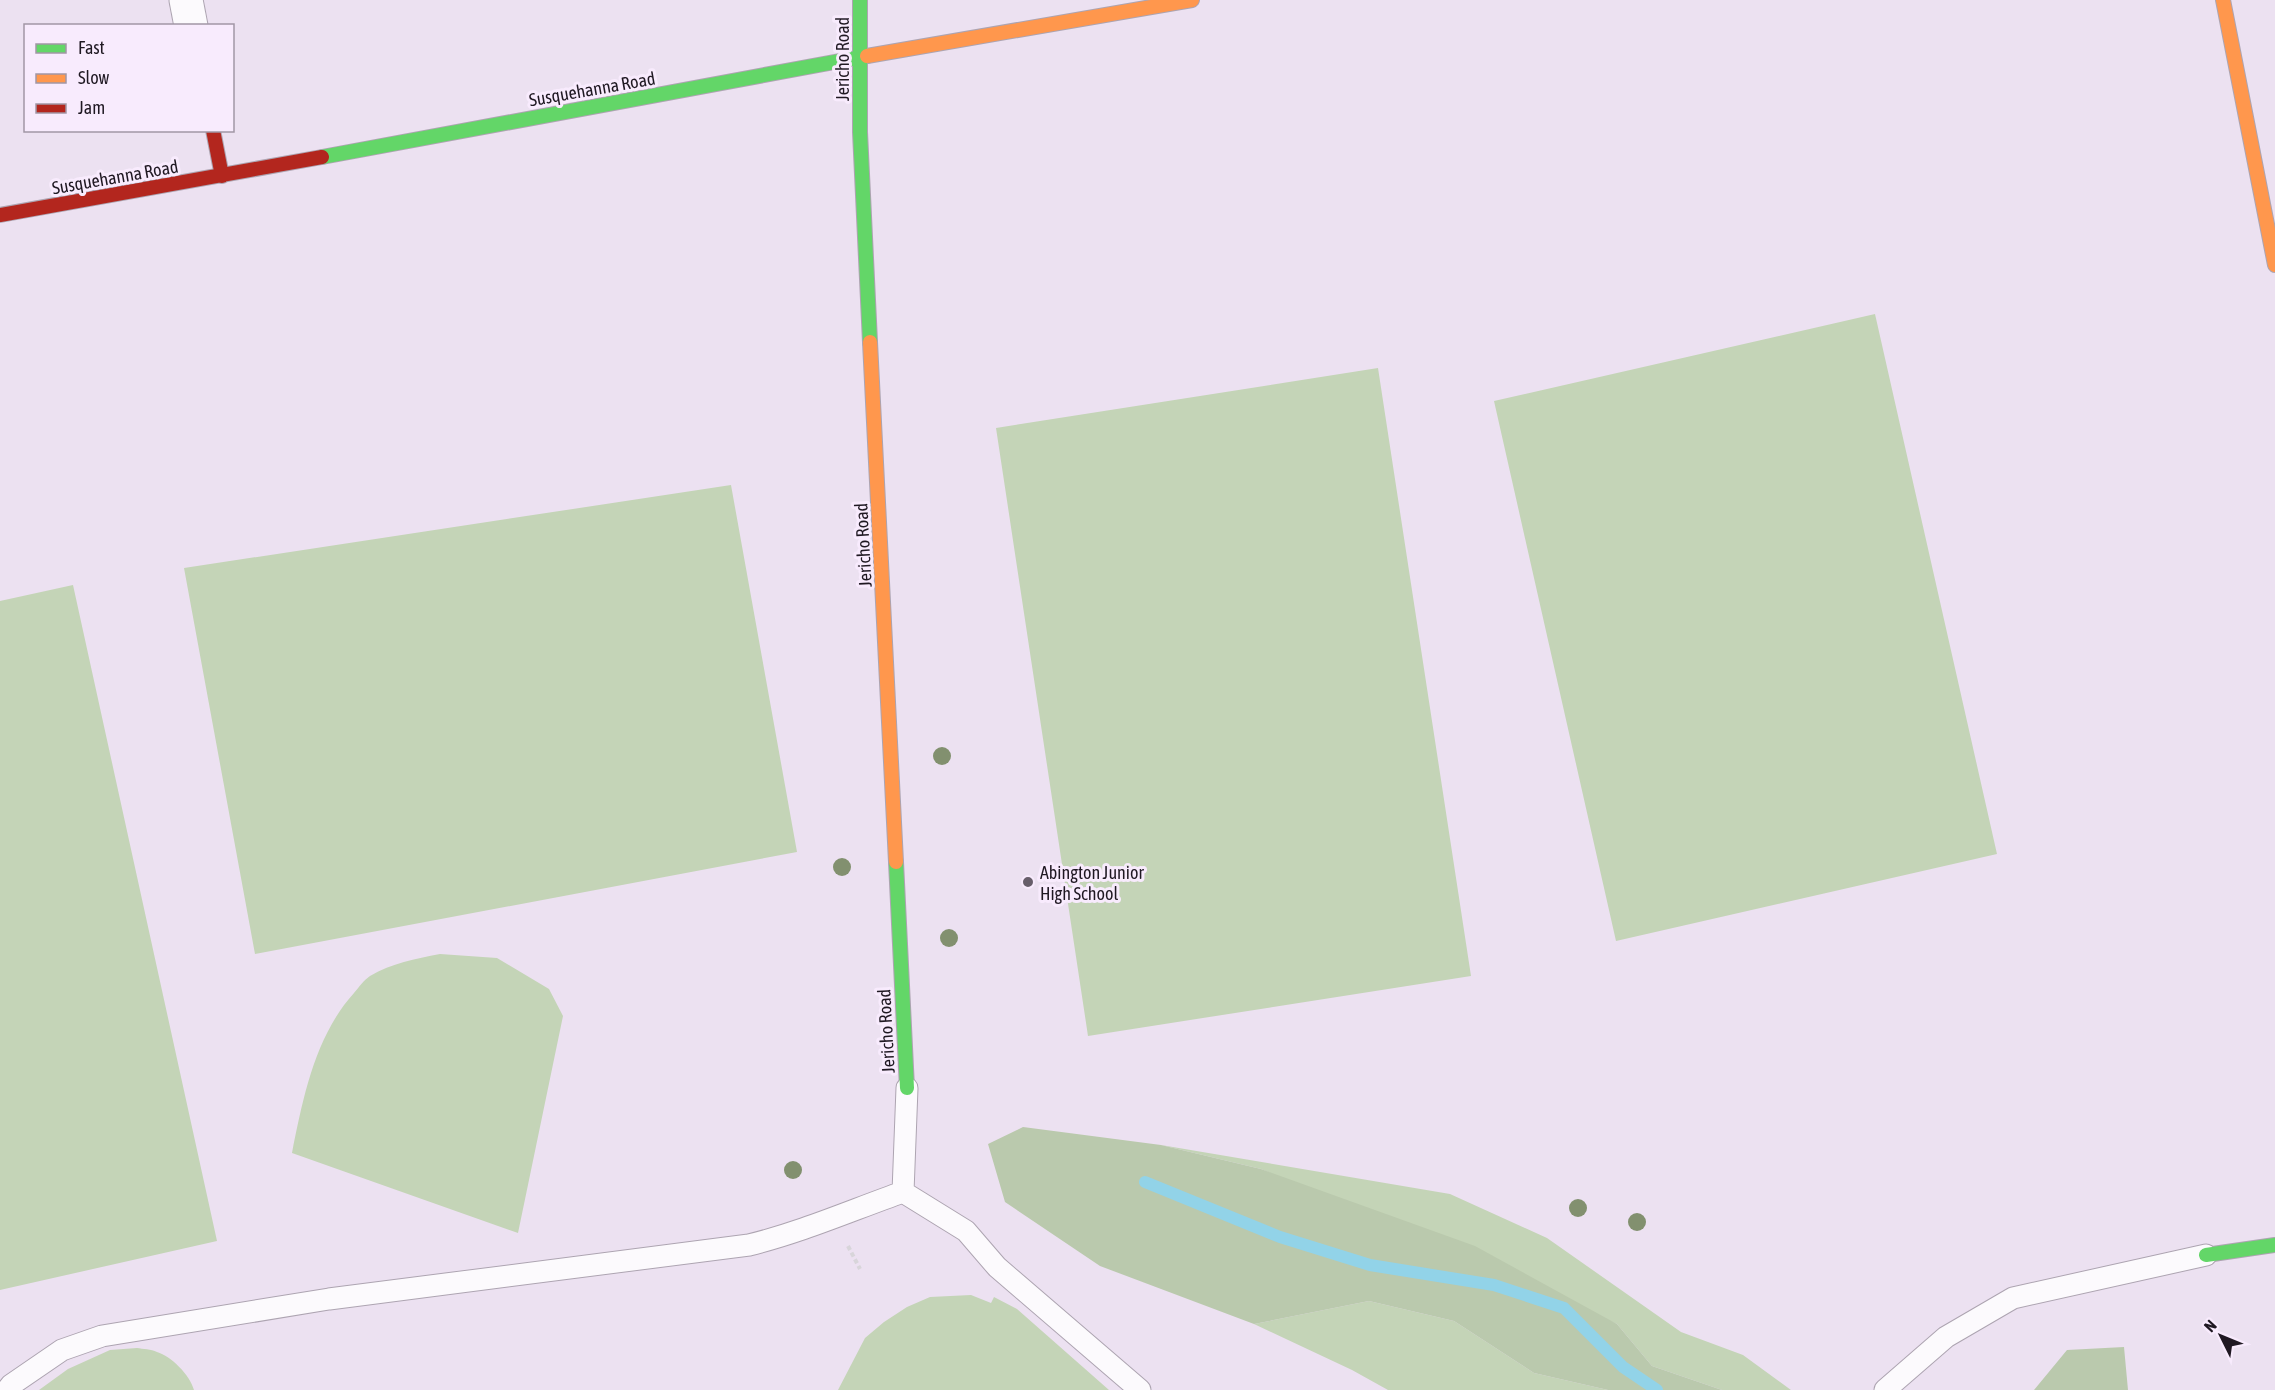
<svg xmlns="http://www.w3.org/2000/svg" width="2275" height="1390" viewBox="0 0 2275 1390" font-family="'Asap Condensed',sans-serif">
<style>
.green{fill:#c4d4b7}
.forest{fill:#bac9ad}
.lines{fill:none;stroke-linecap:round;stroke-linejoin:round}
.stream{stroke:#92d3e8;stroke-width:12}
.lane-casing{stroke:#ada4b1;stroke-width:23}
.street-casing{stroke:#ada4b1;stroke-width:35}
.fast-casing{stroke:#ada4b1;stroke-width:16}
.slow-casing{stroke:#ada4b1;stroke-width:16}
.jam-casing{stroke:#ada4b1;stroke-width:16}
.path{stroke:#d8d5da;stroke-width:4;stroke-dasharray:4.5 3;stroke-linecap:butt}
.lane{stroke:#fcfafd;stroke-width:21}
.street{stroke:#fcfafd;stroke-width:33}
.fast{stroke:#63d668;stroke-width:14}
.slow{stroke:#ff974d;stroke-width:14}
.jam{stroke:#b3261e;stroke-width:14}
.tree{fill:#82906f}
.poi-dot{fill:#675e6a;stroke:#f8ebfd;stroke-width:2}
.labels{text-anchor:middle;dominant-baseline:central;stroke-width:6;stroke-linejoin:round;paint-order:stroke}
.street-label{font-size:18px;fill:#1f1822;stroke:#f8ebfd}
.poi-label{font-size:18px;fill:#1f1822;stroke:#f8ebfd;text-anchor:start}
</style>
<rect width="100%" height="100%" fill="#ece1f1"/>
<!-- green -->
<path class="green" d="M1875,314l122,540 -381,87 -122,-540z
M1378,368l93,608 -383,60 -92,-608z
M731,485l66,367 -542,102 -71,-386z
M73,585l144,656 -217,49v-689z
M440,954l57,4 52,31 14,27 -45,217 -226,-80c11,-55 23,-117 62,-160 5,-6 10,-13 16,-17 22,-13 45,-17 70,-22z
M1161,1145l289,49 97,44 134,94 62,23 48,35h-69l-70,-24 -35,-42 -356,-155z
M971,1295l20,8 3,-6 23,12 92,81h-271l27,-52 19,-16 23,-15 23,-10z
M1369,1301l85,20 80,52 74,17h-220l-36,-20 -98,-46z
M137,1348c6,1 14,1 20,4 14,4 33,23 37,38h-155l29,-21 42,-19z"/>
<!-- forest -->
<path class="forest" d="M1023,1127l138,18 100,24 214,77 142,78 35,42 70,24h-114l-74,-17 -80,-52 -85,-20 -115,23 -154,-58 -95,-64 -17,-58z
M2124,1347l4,43h-94l33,-40z"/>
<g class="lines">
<!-- stream -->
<path class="stream" d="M1145,1182l135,55 90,28 124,20 70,23 59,59 34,23"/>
<!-- lane casing -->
<g class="lane-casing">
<path id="lane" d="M903,1192l63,39 31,36 143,123
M7,1390l4,-5 51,-35 40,-14 227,-37 420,-54c53,-13 103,-35 154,-53l4,-104
M1885,1390l61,-53 67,-39 193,-43"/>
</g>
<!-- street casing -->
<g class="street-casing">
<path id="street" d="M186,0l5,26"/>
</g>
<!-- fast casing -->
<g class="fast-casing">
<path id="fast" d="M860,0v132l10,210
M322,157l545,-101
M896,862l11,226
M2206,1255l69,-10"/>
</g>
<!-- slow casing -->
<g class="slow-casing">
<path id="slow" d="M2223,0l52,265
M867,56l325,-56
M870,342l26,520"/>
</g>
<!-- jam casing -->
<g class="jam-casing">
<path id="jam" d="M213,130l9,46
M0,215l322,-58"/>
</g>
<!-- path -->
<path class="path" d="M848,1246l12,23"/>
<!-- lane -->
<use href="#lane" class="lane"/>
<!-- street -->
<use href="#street" class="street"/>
<!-- fast -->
<use href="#fast" class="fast"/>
<!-- slow -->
<use href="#slow" class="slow"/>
<!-- jam -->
<use href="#jam" class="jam"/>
</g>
<!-- trees -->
<g class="tree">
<circle cx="942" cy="756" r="9"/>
<circle cx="842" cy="867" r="9"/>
<circle cx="949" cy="938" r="9"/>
<circle cx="793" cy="1170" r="9"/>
<circle cx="1578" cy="1208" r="9"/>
<circle cx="1637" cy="1222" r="9"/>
</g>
<!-- markers -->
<circle class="poi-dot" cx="1028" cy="882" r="6"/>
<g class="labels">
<!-- street labels -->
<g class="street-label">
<text transform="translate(842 59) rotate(-90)">Jericho Road</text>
<text transform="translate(592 89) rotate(-10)">Susquehanna Road</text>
<text transform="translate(115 177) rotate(-10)">Susquehanna Road</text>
<text transform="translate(863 545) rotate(-93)">Jericho Road</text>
<text transform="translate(886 1031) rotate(-93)">Jericho Road</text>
</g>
<!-- poi labels -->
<g class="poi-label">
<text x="1040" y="872">Abington Junior<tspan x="1040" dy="21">High School</tspan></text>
</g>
</g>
<!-- legend -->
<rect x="24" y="24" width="210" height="108" fill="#f8ebfd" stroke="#a197a5" stroke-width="1.5"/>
<rect x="36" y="44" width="30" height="9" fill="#63d668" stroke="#a197a5" stroke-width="1.5"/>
<text x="78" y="54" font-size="18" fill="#1f1822">Fast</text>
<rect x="36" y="74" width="30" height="9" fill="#ff974d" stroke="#a197a5" stroke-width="1.5"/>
<text x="78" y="84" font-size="18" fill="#1f1822">Slow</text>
<rect x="36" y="104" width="30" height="9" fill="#b3261e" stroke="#a197a5" stroke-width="1.5"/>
<text x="78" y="114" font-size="18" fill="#1f1822">Jam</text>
<!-- north arrow -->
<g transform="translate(2221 1336) rotate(313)" stroke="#f8ebfd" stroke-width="4.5" paint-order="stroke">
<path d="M0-4.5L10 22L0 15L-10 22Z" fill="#1f1822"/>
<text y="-9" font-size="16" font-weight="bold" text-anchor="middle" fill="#1f1822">N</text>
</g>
</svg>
